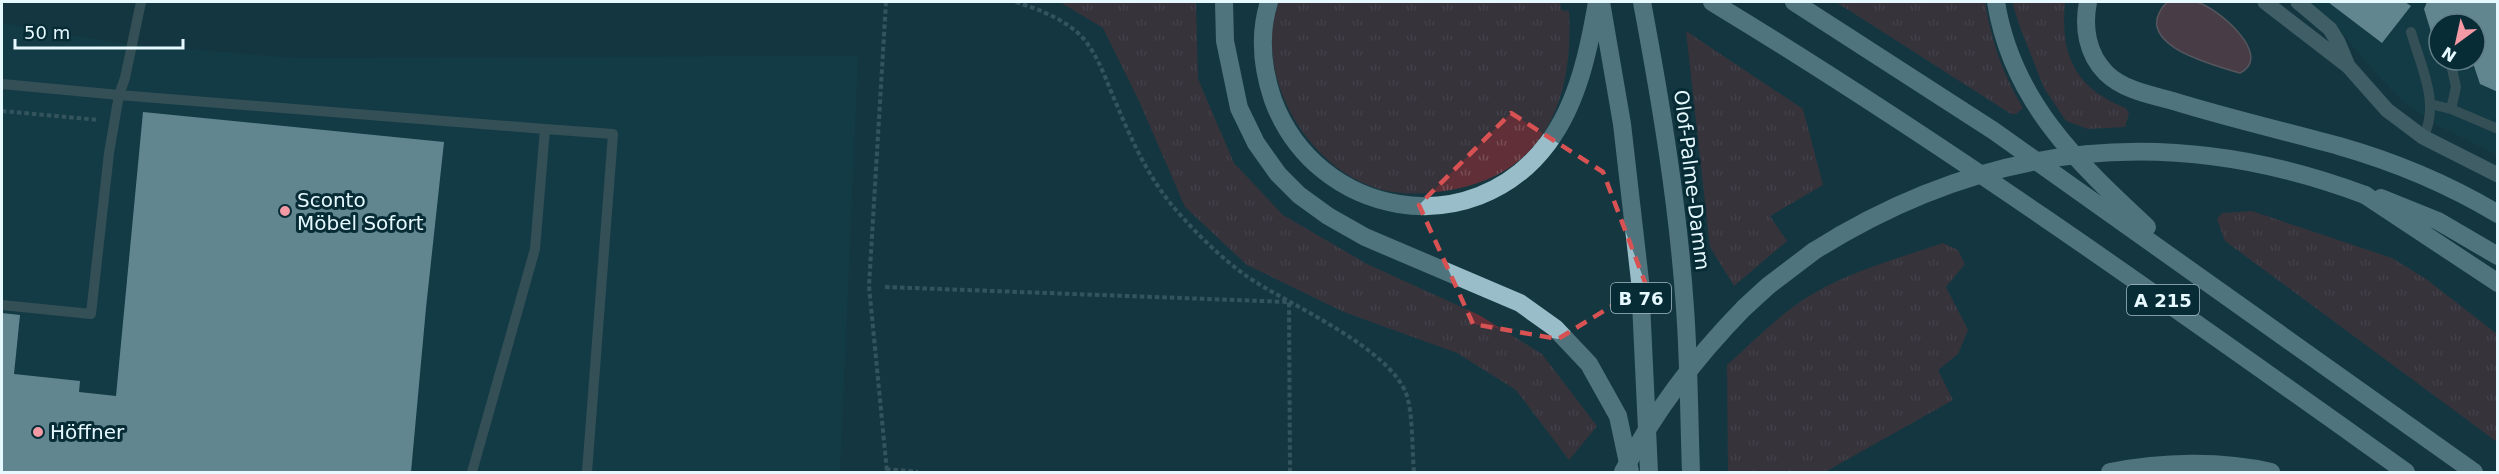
<svg xmlns="http://www.w3.org/2000/svg" width="2499" height="474" viewBox="0 0 2499 474" font-family="'DejaVu Sans',sans-serif">
<style>
.built{fill:#12414d;fill-rule:evenodd}
.grass{fill:url(#grass-tufts)}
.water{fill:#87454e;stroke:#a47b83;stroke-width:1.5}
.building{fill:#c0e6f2}
.lines{fill:none;stroke-linecap:round;stroke-linejoin:round}
.path{stroke:#5a7880;stroke-width:4;stroke-dasharray:4.5 3;stroke-linecap:butt}
.lane{stroke:#5e6d71;stroke-width:10}
.secondary{stroke:#768e95;stroke-width:15}
.highway{stroke:#99bec9;stroke-width:18}
.highway-bridge{stroke:#99bec9;stroke-width:18}
.marked{fill:none;stroke:#d95253;stroke-width:4.5;stroke-dasharray:12 8;stroke-linejoin:round}
.poi-dot{fill:#f49aa5;stroke:#082c36;stroke-width:2}
.labels{text-anchor:middle;dominant-baseline:central;stroke-width:6;stroke-linejoin:round;paint-order:stroke}
.shield{fill:#082c36;stroke:#a3bcc3;stroke-width:1.5}
.shield-label{font-size:18px;font-weight:bold;fill:#e6f9ff}
.street-label{font-size:20px;fill:#e6f9ff;stroke:#082c36}
.poi-label{font-size:20px;fill:#e6f9ff;stroke:#082c36;text-anchor:start}
</style>
<defs>
<pattern id="grass-tufts" width="24" height="20" patternUnits="userSpaceOnUse" patternTransform="scale(1.5)"><rect width="24" height="20" fill="#612f37"/><path d="M3 7l-1-3M5 7V3M7 7l1-3M15 17l-1-3M17 17v-4M19 17l1-3" fill="none" stroke="#784e55"/></pattern>
</defs>
<rect width="100%" height="100%" fill="#143740"/>
<!-- built -->
<path class="built" d="M2307,2h190v153l-58,-29 -36,-25 -32,-33 -33,-40zM2439,24h36v36h-36z
M2,23l124,21 168,14 564,-2 -18,416h-838z"/>
<!-- grass -->
<path class="grass" d="M1060,2h136l2,77 36,84 49,52 84,49 112,51 63,39 55,72 -28,34 -53,-70 -59,-37 -113,-41 -97,-47 -62,-58 -46,-106 -36,-73z
M1279,2h281l1,8 8,1c5,91 -26,166 -125,180 -24,4 -53,4 -76,-6 -66,-26 -115,-115 -89,-183z
M1836,2h149c6,38 18,73 38,106l-7,6h-5z
M2012,2h53c-5,53 10,86 61,106l3,6 -4,13 -37,2 -22,-8 -22,-33 -24,-61z
M1686,31l117,78 20,76 -53,31 17,25 -53,45 -24,-39z
M2252,211l140,47 34,21 71,55v108l-272,-201 -8,-22 5,-6z
M1943,243l15,7 7,14 -19,23 22,43 -10,24 -20,16 15,30 -128,72h-97l-1,-107c22,-20 43,-41 66,-58 43,-32 100,-47 150,-64z"/>
<!-- water -->
<path class="water" d="M2167,2c9,-1 21,-2 29,0 20,4 79,54 44,71 -26,-8 -113,-29 -73,-71z"/>
<!-- building -->
<path class="building" d="M2328,2h77l6,4 -29,37z
M2427,2h71v90l-18,-8 -8,-24h3v-36h-36v9l-7,2 -8,-26z
M143,112l301,30 -18,166 -15,164h-409v-159l18,2 -6,59 66,7 -1,11 37,4z"/>
<g class="lines">
<!-- path -->
<path class="path" d="M886,2l-17,284 18,186
M1016,2c22,7 48,17 64,33 18,18 26,46 36,68 16,38 33,76 60,107 21,24 43,46 69,65 41,29 146,72 162,121 6,19 5,55 7,76
M2,111l97,9
M885,287l404,15 1,170
M886,469l32,3"/>
<!-- lane -->
<path class="lane" d="M2411,32c9,32 30,72 12,105
M2450,60l6,27 -5,22
M2,84l117,11 426,34 -10,120 -63,223
M2430,104l21,5 47,20
M545,129l68,5 -26,338
M2,305l89,9 18,-161 10,-58 6,-17 16,-76"/>
<!-- secondary -->
<path class="secondary" d="M2265,2l83,64
M2298,2l32,27 8,13 10,24 39,44 36,27 75,38"/>
<!-- highway -->
<path class="highway" d="M1224,2l1,39 14,67 17,35 22,31 21,21 29,21 37,21 155,66 35,25 34,36 29,52 12,56
M1269,2c-10,32 -7,66 4,98 44,118 199,145 275,43 30,-40 41,-94 49,-141
M1601,2l21,122 18,157 9,191
M1642,2c19,101 36,203 43,306 4,55 4,110 6,164
M1712,2c239,145 466,308 694,470
M1794,2l200,129 480,341
M1996,2c16,99 81,160 151,225
M2088,2c-5,25 -1,52 18,71 17,17 45,22 67,28 55,17 111,30 166,45 56,16 109,38 159,68
M2365,195l133,88
M2381,198l57,23 60,35
M1744,308l24,-22 46,-35
M2110,472c52,-10 110,-12 161,0"/>
<!-- highway-bridge -->
<path class="highway-bridge" d="M1814,251c175,-110 357,-129 551,-56
M1623,472c32,-62 72,-114 121,-164"/>
</g>
<!-- marked area -->
<path d="M0 0H2499V474H0ZM1511,113l92,59 43,113 -88,54 -85,-15 -54,-119z" fill="#143740" fill-opacity=".55" fill-rule="evenodd"/>
<path class="marked" d="M1511,113l92,59 43,113 -88,54 -85,-15 -54,-119z"/>
<!-- markers -->
<g class="poi-dot">
<circle cx="285" cy="211" r="6"/>
<circle cx="38" cy="432" r="6"/>
</g>
<g class="labels">
<!-- shield labels -->
<g class="shield">
<rect x="1611" y="283" width="60" height="30" rx="4.5"/>
<rect x="2127" y="285" width="72" height="30" rx="4.5"/>
</g>
<g class="shield-label">
<text x="1641" y="298">B 76</text>
<text x="2163" y="300">A 215</text>
</g>
<!-- street labels -->
<g class="street-label">
<text transform="translate(1692 180) rotate(83)">Olof-Palme-Damm</text>
</g>
<!-- poi labels -->
<g class="poi-label">
<text x="297" y="200">Sconto<tspan x="297" dy="23">Möbel Sofort</tspan></text>
<text x="50" y="432">Höffner</text>
</g>
</g>
<!-- border -->
<rect width="2499" height="474" fill="none" stroke="#e6f9ff" stroke-width="6"/>
<!-- north arrow -->
<g transform="translate(2457 42) rotate(213)"><circle r="28" fill="#082c36" stroke="#617e86" stroke-width="1.5"/>
<path d="M0-4.5L10 22L0 15L-10 22Z" fill="#f49aa5"/>
<text y="-9" font-size="16" font-weight="bold" text-anchor="middle" fill="#e6f9ff">N</text>
</g>
<!-- scale -->
<path d="M15 39v9h168v-9" fill="none" stroke="#e6f9ff" stroke-width="3"/>
<text x="24" y="39" font-size="18" fill="#e6f9ff" stroke="#082c36" stroke-width="4.5" paint-order="stroke">50 m</text>
</svg>
